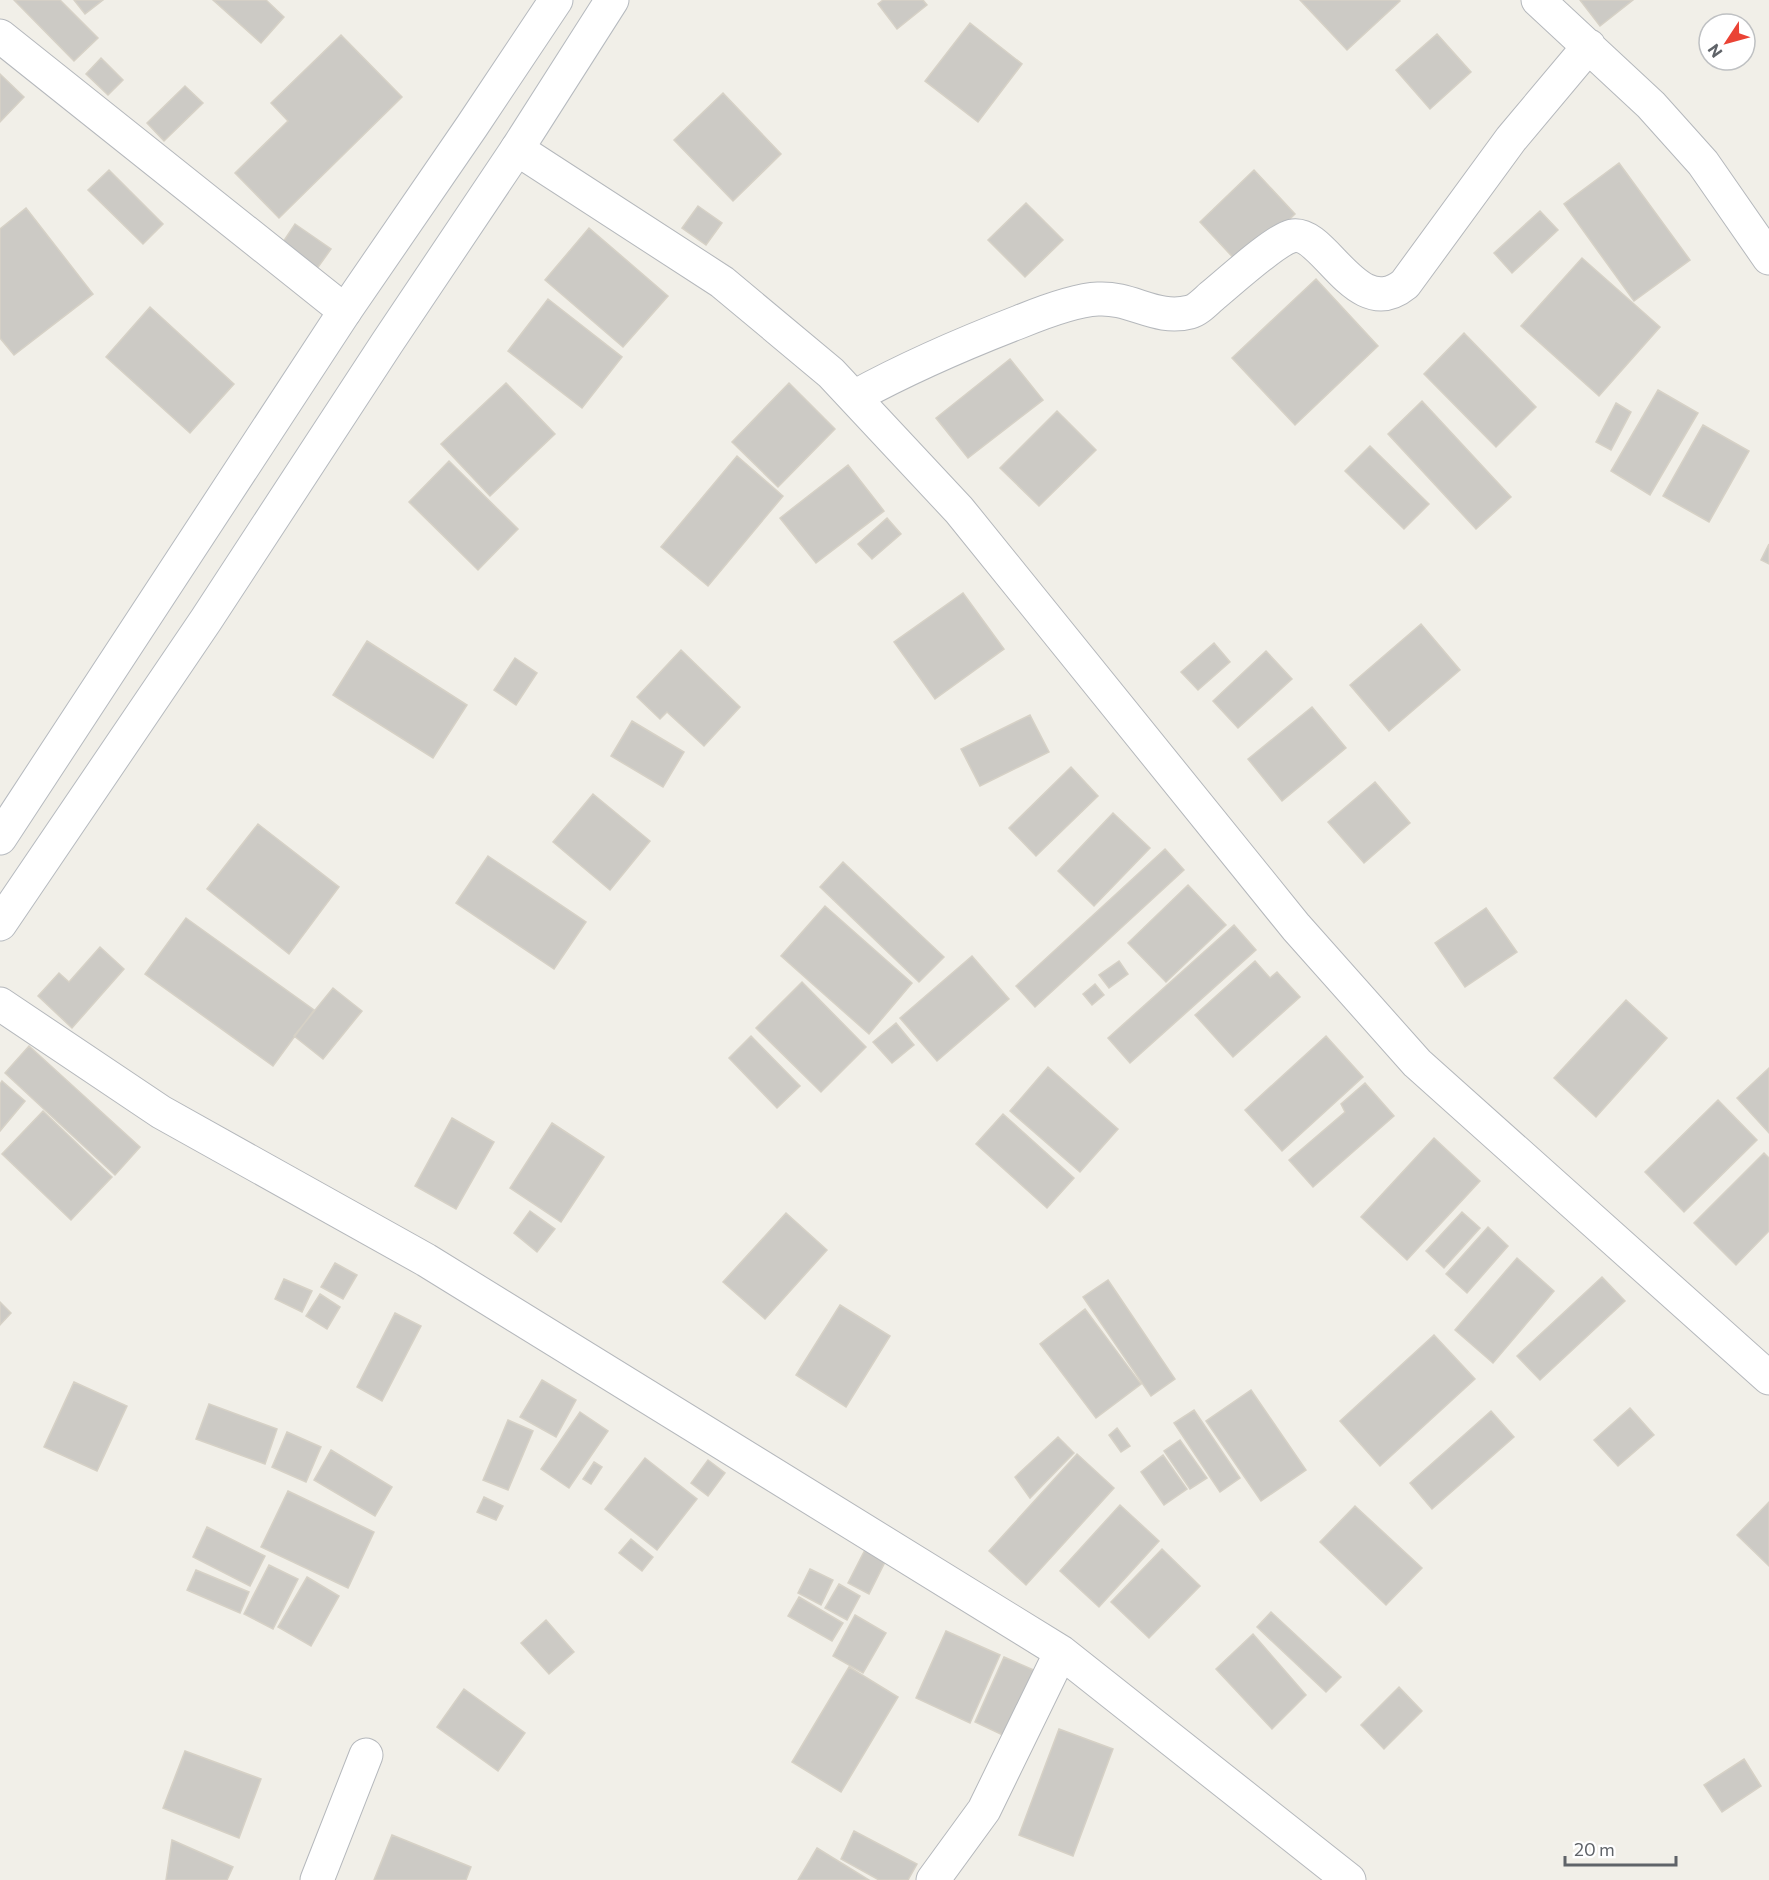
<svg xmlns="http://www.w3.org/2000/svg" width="1769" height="1880" viewBox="0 0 1769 1880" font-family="Commissioner,sans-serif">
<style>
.building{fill:#cccac5;stroke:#d6d1c6;stroke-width:1.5}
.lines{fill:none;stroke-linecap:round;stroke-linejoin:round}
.street-casing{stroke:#b5b8bc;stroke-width:35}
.secondary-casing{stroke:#b6babf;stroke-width:35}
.street{stroke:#fff;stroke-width:33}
.secondary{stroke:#fff;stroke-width:33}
</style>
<rect width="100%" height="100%" fill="#f1efe8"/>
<!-- building -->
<path class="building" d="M14,0h46l38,38 -24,23z
M74,0h29l-18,14z
M213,0h53l18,17 -23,26z
M883,0h40l4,5 -30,24 -19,-25z
M1300,0h99l1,1 -53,49z
M1580,0h53l-33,26z
M970,23l52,41 -44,58 -53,-41z
M1437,34l34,38 -41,37 -34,-39z
M341,35l61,62 -123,121 -44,-45 53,-52 -17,-18z
M101,58l22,22 -15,15 -22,-21z
M0,74l24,23 -24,25z
M185,86l18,17 -39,38 -17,-18z
M723,93l58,61 -48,47 -59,-61z
M1619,163l71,97 -56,41 -70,-97z
M109,170l54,54 -20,20 -55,-54z
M1254,170l41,44 -54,52 -41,-44z
M1026,203l37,37 -38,37 -37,-37z
M698,206l24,17 -16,22 -24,-17z
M26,208l67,86 -79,61 -14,-17v-109z
M1540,211l18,19 -46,43 -18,-20z
M295,224l36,25 -15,21 -35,-25z
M589,228l79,68 -45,51 -78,-67z
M1582,258l78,69 -61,69 -78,-70z
M1316,279l62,67 -83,79 -63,-67z
M548,299l74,58 -40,51 -74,-57z
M150,307l84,77 -44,49 -84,-76z
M1464,333l72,74 -40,40 -72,-73z
M1010,359l33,41 -75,58 -32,-40z
M506,383l49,51 -65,62 -49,-52z
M789,383l46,46 -57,58 -46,-45z
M1658,390l40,23 -48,82 -39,-24z
M1422,401l89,96 -35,32 -88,-95z
M1616,403l15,9 -20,38 -15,-8z
M1057,411l39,39 -57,56 -39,-38z
M1703,425l46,26 -40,71 -46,-26z
M1370,446l59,58 -25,25 -59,-58z
M737,456l46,40 -75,90 -47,-39z
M449,461l69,68 -40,41 -69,-68z
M848,465l36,46 -68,52 -36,-45z
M887,518l14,16 -29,25 -14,-15z
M1769,544v20l-8,-4z
M963,593l41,56 -69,50 -41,-57z
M1421,624l39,46 -71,61 -39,-46z
M367,641l100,64 -34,53 -100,-63z
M1214,643l16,19 -32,28 -17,-18z
M681,650l59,57 -36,39 -37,-34 -7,7 -23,-22z
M1266,651l26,28 -54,49 -25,-27z
M515,658l22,15 -21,32 -22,-15z
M1312,707l34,41 -64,53 -34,-42z
M1030,715l19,37 -69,34 -19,-37z
M632,721l52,31 -21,35 -52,-31z
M1071,767l27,29 -62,60 -27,-28z
M1375,782l35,41 -46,40 -36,-41z
M593,794l57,47 -40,49 -57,-48z
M1113,813l37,35 -56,58 -36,-35z
M258,824l81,63 -50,67 -82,-65z
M1165,849l19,21 -149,137 -19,-21z
M488,856l98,66 -32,47 -98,-66z
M843,862l101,95 -25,25 -99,-95z
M1188,885l38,40 -60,57 -38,-39z
M825,906l87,77 -43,51 -88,-78z
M1486,908l31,44 -52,35 -30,-44z
M186,918l128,92 -41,56 -128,-92z
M1234,925l22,25 -126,113 -22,-25z
M100,947l24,22 -52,59 -34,-32 21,-23 10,9z
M972,956l37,43 -72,62 -37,-43z
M1119,961l9,13 -19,14 -10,-13z
M1255,961l15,17 7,-6 23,25 -67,60 -38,-42z
M802,982l64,65 -45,45 -65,-64z
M1095,984l9,11 -12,10 -9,-11z
M333,988l29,23 -39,48 -29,-23z
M1626,1000l41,38 -71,79 -42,-39z
M896,1023l18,22 -22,18 -19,-21z
M751,1036l49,50 -23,22 -48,-50z
M1326,1036l37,41 -81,74 -37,-41z
M29,1046l111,101 -25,28 -110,-102z
M1048,1067l70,62 -38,43 -70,-61z
M1769,1068v65l-32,-35z
M2,1081l23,20 -25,30v-47z
M1365,1083l29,33 -81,71 -24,-27 56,-48 -4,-8z
M1718,1100l39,40 -73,72 -39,-40z
M43,1111l69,66 -41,43 -69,-66z
M1003,1114l71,64 -27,30 -71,-64z
M452,1118l42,24 -38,67 -41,-23z
M552,1123l52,34 -43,65 -51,-34z
M1434,1138l46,43 -73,79 -46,-43z
M1764,1153l5,5v73l-33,34 -42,-42z
M530,1211l25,18 -18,23 -23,-19z
M1462,1212l18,16 -36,40 -18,-17z
M786,1213l41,37 -62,69 -42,-37z
M1488,1227l20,19 -41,47 -21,-19z
M1517,1258l37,33 -61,72 -38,-33z
M335,1263l22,12 -14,24 -22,-12z
M1602,1277l23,24 -85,79 -23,-24z
M284,1279l28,12 -10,21 -27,-13z
M1108,1280l67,99 -24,17 -68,-99z
M320,1294l20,13 -13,22 -21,-13z
M0,1302l11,11 -11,12z
M840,1305l50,31 -44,71 -50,-32z
M1085,1309l56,75 -45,34 -56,-74z
M395,1313l26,13 -39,75 -25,-14z
M1434,1335l41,44 -95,87 -40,-45z
M542,1380l34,20 -20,37 -36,-20z
M74,1382l53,24 -30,65 -53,-24z
M1251,1390l55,80 -45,31 -55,-80z
M209,1404l68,25 -12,35 -69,-25z
M1630,1408l24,27 -36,31 -24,-26z
M1194,1410l46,68 -20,14 -46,-69z
M1491,1411l23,26 -82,72 -22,-26z
M580,1412l28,19 -39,57 -28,-19z
M508,1420l25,11 -25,59 -25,-10z
M1117,1428l13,18 -9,6 -12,-17z
M287,1432l34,15 -15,35 -34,-15z
M1058,1437l16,16 -44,45 -15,-21z
M1180,1440l27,38 -17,11 -26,-38z
M331,1450l61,37 -17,29 -61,-36z
M1077,1454l37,34 -88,97 -37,-34z
M1163,1455l24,34 -23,16 -23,-33z
M645,1458l52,41 -40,51 -52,-41z
M708,1460l17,13 -17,23 -17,-13z
M594,1462l8,5 -11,17 -8,-5z
M288,1491l86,41 -26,56 -87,-41z
M484,1497l19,9 -7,14 -19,-8z
M1769,1502v64l-32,-31z
M1120,1505l39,36 -60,66 -39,-36z
M1355,1506l67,62 -36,37 -66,-63z
M207,1527l58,29 -15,30 -57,-29z
M631,1539l22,18 -11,14 -23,-18z
M867,1546l21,10 -19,38 -21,-11z
M1162,1549l38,37 -51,52 -38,-36z
M269,1565l29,14 -25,50 -29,-15z
M810,1569l23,11 -12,25 -23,-12z
M196,1570l53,22 -9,21 -53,-23z
M307,1577l32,19 -28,50 -33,-19z
M839,1584l21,12 -13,24 -22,-12z
M799,1597l44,26 -11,18 -44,-25z
M1271,1612l70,65 -15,15 -69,-65z
M855,1615l31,18 -23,40 -30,-17z
M546,1620l28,32 -25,22 -28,-31z
M946,1631l54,24 -30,68 -54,-25z
M1253,1634l53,61 -34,34 -56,-60z
M1004,1657l34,15 -29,66 -34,-16z
M849,1667l49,30 -57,95 -49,-30z
M1399,1687l23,24 -38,38 -23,-24z
M464,1689l61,44 -27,38 -61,-44z
M1059,1729l54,20 -40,107 -54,-21z
M185,1751l76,28 -22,59 -76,-30z
M1744,1759l17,27 -39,26 -18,-27z
M854,1831l63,33 -9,16h-29l-38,-21z
M392,1835l79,32 -5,13h-92z
M172,1840l61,27 -6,13h-61z
M817,1848l52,32h-71z"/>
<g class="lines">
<!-- street casing -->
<g class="street-casing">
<path id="street" d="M1538,0l113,105 52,58 66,95
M0,36l345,275
M517,149l205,133 109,91 128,137 337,417 121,136 352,315
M854,397c53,-29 108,-53 165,-75 22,-9 55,-22 79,-23 34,-2 58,22 92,13 8,-2 16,-11 22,-16 16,-13 63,-56 80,-60 33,-7 64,88 113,48l106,-145 78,-93
M0,1004l161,108 265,148 635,392 288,228
M317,1880l49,-125
M933,1880l51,-70 77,-158"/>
</g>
<!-- secondary casing -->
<g class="secondary-casing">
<path id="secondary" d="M0,838l345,-527 127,-185 84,-126
M0,924l206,-304 181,-277 130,-194 95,-149"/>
</g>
<!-- street -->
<use href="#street" class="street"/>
<!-- secondary -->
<use href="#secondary" class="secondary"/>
</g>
<!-- north arrow -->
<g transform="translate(1727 42) rotate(234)"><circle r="28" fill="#ffffff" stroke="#bfc1c3" stroke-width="1.5"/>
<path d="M0-4.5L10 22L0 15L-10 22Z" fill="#ea4335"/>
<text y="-9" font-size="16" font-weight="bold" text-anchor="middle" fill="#5f6368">N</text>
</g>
<!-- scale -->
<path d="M1565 1856v9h111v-9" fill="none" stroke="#5f6368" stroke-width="3"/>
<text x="1574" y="1856" font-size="18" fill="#5f6368" stroke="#ffffff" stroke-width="4.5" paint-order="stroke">20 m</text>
</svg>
